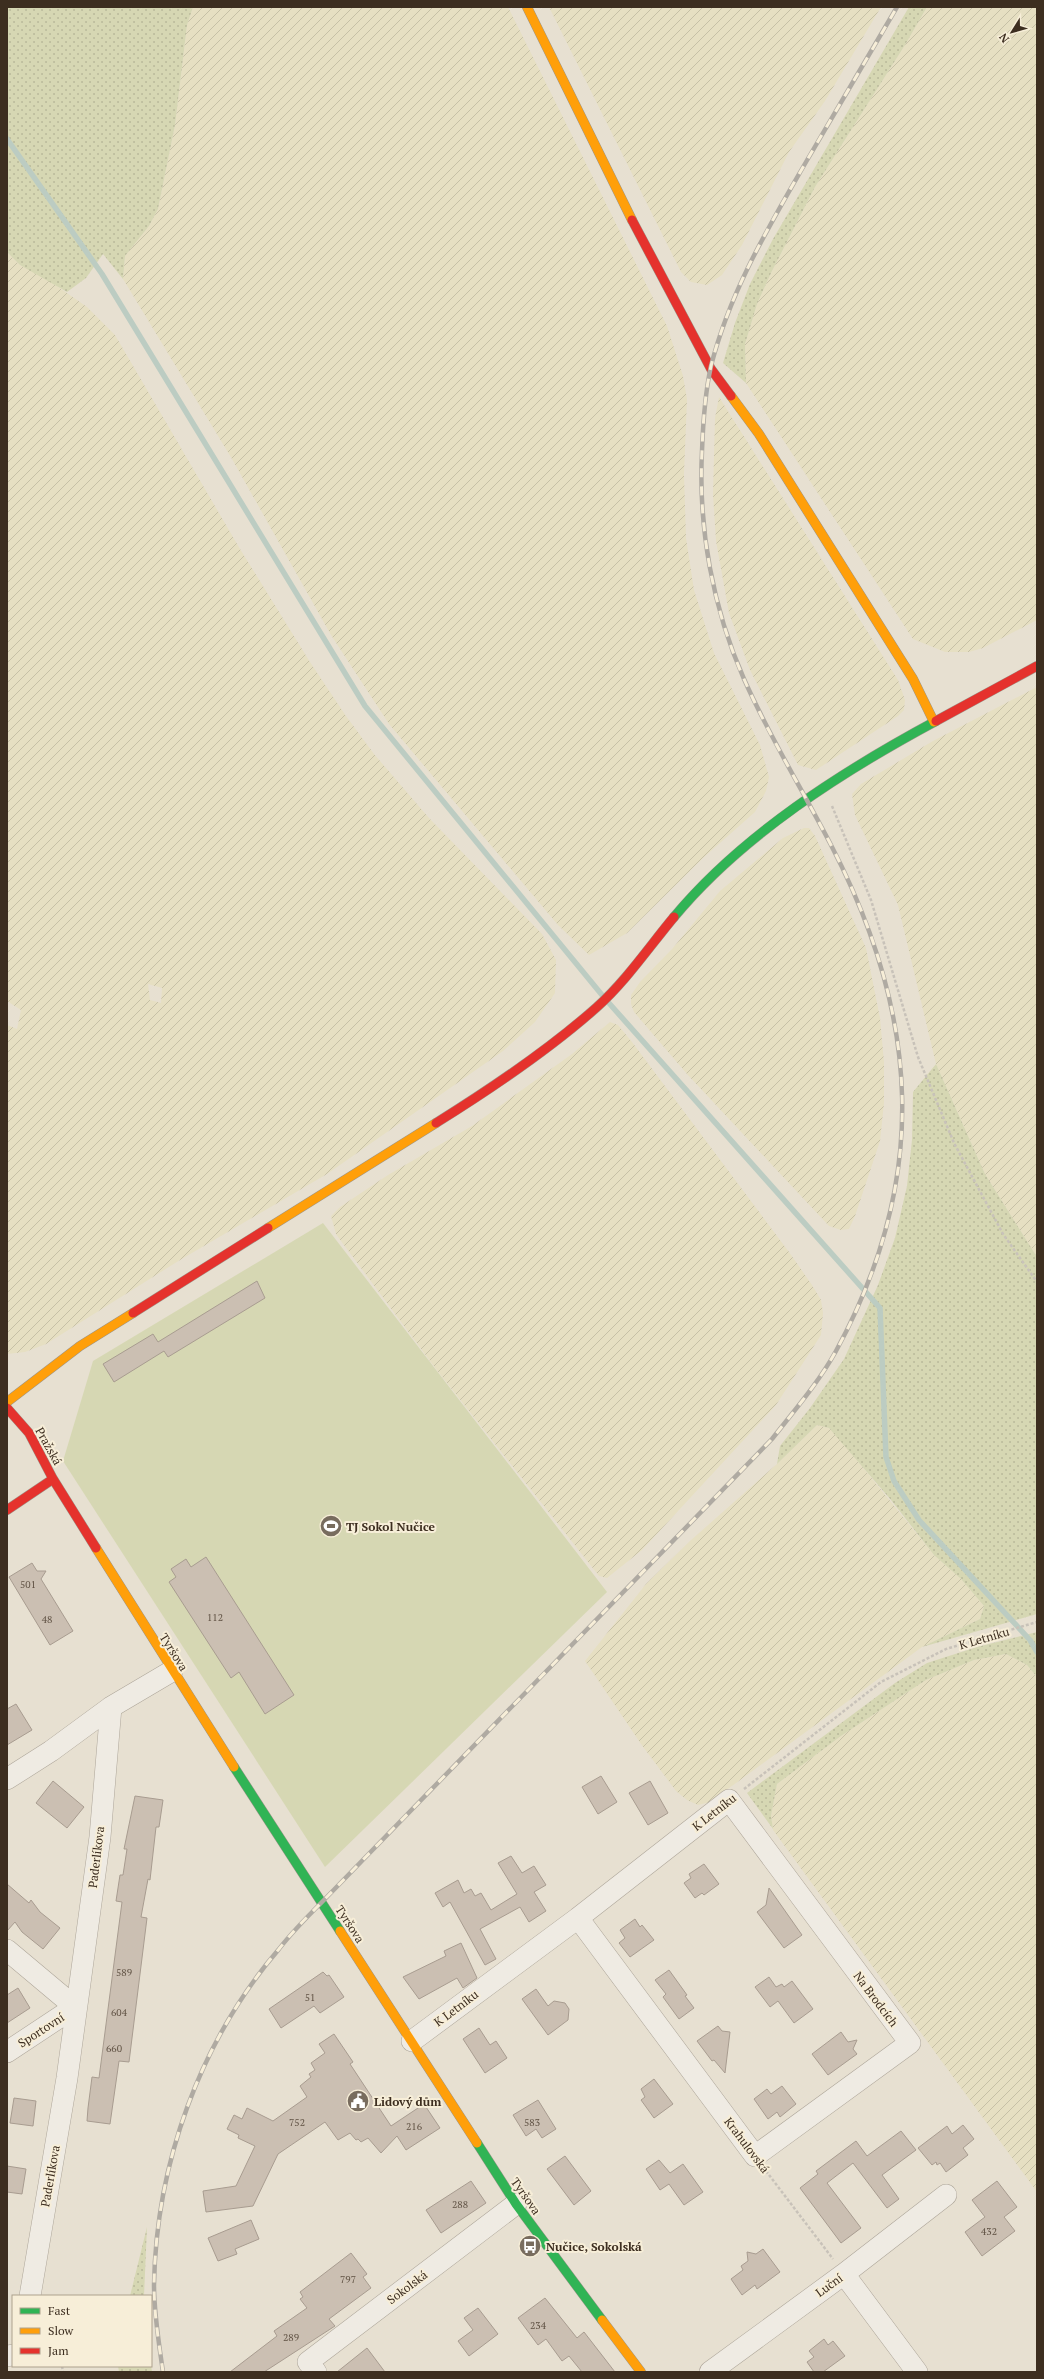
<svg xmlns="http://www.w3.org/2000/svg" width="1044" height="2379" viewBox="0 0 1044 2379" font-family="'PT Serif',serif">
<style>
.farmland{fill:url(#farmland-furrows);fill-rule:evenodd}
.grass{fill:url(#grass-dots)}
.park{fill:#d6d7b3}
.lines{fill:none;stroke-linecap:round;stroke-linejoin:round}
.stream{stroke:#bcccc2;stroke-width:5.5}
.building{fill:#cbbfb2;stroke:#a89c90}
.street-casing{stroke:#ada599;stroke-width:22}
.fast-casing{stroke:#9c958a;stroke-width:10}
.slow-casing{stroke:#9c958a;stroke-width:10}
.jam-casing{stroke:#9c958a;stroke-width:10}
.path{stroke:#c8c2b9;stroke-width:2.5;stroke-dasharray:3 2;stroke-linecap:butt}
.street{stroke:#efebe3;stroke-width:21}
.fast{stroke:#30b455;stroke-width:9}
.slow{stroke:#ff9f0a;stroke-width:9}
.jam{stroke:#e5322d;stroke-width:9}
.rail-casing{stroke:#afaaa2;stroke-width:4.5}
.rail{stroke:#f7eed8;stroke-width:3;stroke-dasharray:9;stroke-linecap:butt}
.labels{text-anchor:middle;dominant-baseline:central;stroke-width:4;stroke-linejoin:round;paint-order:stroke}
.number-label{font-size:10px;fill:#605244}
.street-label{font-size:12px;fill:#3d2e20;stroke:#f7eed8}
.poi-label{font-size:12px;font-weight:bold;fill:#3d2e20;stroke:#f7eed8;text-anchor:start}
</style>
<defs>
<pattern id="farmland-furrows" width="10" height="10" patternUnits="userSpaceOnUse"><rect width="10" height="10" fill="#e6dfc2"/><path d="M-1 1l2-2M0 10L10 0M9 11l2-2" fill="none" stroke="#c6c0a6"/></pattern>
<pattern id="grass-dots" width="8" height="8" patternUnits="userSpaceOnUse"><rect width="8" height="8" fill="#d6d7b3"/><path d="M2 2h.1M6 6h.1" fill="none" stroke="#b9b99a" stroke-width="1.8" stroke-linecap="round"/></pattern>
</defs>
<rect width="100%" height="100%" fill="#e7e0d1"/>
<!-- farmland -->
<path class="farmland" d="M193,7h315l159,319 16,50 4,23 -3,75 2,64 8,52 20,63 46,92 9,32 -3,14 -11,21 -52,46 -76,75 -38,22 -31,-30 -169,-201 -58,-89 -99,-176 -109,-180 2,-23 24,-30 9,-17 17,-84 12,-100z
M549,7h332l-56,94 -36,51 -47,93 -20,30 -15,10 -16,-3 -10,-10z
M927,7h110v613l-54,28 -14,4h-24l-32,-13 -167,-256 -1,-39 12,-40 14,-31 44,-86 90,-142z
M7,252l13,13 21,10 46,32 28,28 125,214 70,113 36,54 28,38 55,64 113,116 14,26 -1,33 -20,29 -32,29 -176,123 -147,86 -134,84 -21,8 -18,2v-329l10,4 4,-19 -14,-9zM148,984l14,4 -1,15 -11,-3z
M719,397l179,283 7,20 -1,10 -6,6 -82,54 -18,-5 -48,-95 -21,-57 -13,-72 -3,-47 2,-76z
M1037,687v570l-52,-83 -49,-110 -38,-159 -43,-90 -3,-21 9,-10 72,-43z
M804,828h5l6,8 51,112 14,70 4,44v41l-4,38 -25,75 -6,13 -8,1 -12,-4 -142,-152 -53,-62 -3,-8v-9l9,-13 33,-34 47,-57 63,-53z
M610,1022l8,3 14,17 157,210 23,33 9,15 2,13 -2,22 -45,70 -134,145 -35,28 -8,-2 -163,-207 -95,-128 -5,-7 -5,-18 9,-9 48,-32 84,-49 100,-72z
M817,1425l12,3 10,10 95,117 27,24 23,27 -4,13 -58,28 -212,155 -12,3 -11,-5 -11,-9 -35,-47 -56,-83 61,-77 44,-43 87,-77z
M1006,1654l21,11 10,12v515l-264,-362 -2,-14 6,-32 64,-48 85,-56 48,-20z"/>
<!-- grass -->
<path class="grass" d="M7,7h186l-6,18 -12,100 -17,84 -9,17 -24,30 -2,23 -20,-25 -17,24 -19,14 -47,-27 -13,-13z
M909,7h18l-22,38 -90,142 -44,86 -14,31 -12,40 1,39 -23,-20 12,-40 15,-39 23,-45z
M936,1064l49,110 52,83v357l-115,33 58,-28 4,-13 -23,-27 -27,-24 -43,-55 -62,-72 -12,-3 -40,39 3,-18 30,-38 34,-49 34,-74 17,-47 12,-52 5,-46 1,-48z
M1037,1632v45l-10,-12 -21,-11 -32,6 -48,20 -85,56 -64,48 -6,32 2,13 -26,-36 148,-110 32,-20 50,-16z
M147,2227l-3,69h-14z
M151,2365l1,7h-33l-1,-6z"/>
<!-- park -->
<path class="park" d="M323,1223l284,369 -282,275 -262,-406 30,-100z"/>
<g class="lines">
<!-- stream -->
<path class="stream" d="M7,139l95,135 263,432 237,289
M608,1002l272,306 6,149 8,24 25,39 111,120 7,12"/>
</g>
<!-- building -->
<path class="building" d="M257,1281l8,17 -97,59 -4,-6 -50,31 -11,-18 50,-30 5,8z
M206,1557l88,138 -29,19 -26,-42 -8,6 -62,-96 7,-5 -5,-8 15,-10 5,8z
M32,1563l5,8h9l-5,8 32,52 -23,14 -41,-68z
M16,1704l16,26 -25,15v-36z
M601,1776l16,26 -19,12 -16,-27z
M53,1781l31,26 -17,21 -31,-25z
M650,1781l18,32 -20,12 -19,-32z
M135,1796l28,4 -4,27h-3l-6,53 -2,-1 -7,38 6,1 -18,144 -10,-1 -9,63 -23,-3 1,-13 4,-31 7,1 23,-176 -6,-1 4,-26h3l4,-26h-3z
M511,1856l11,17 12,-7 12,19 -12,7 12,19 -17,11 -9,-15 -40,22 16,30 -11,6 -35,-63 -7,5 -8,-14 23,-13 6,13 7,-4 4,7 6,-3 10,17 26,-16 -19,-31z
M704,1864l15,20 -15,11 -2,-2 -7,5 -11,-15 7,-5 -2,-4z
M7,1884l22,19 2,-3 9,12 20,16 -17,21 -21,-17 -7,-10 -8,9z
M769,1888l33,47 -18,13 -27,-36 9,-7z
M635,1919l5,8 2,-2 12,15 -24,17 -11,-14 6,-5 -5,-8z
M461,1943l16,35 -14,10 -6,-10 -38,21 -16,-22 43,-21 -2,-5z
M669,1970l18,25 -2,1 9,12 -15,11 -16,-22 3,-3 -11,-14z
M323,1972l4,4 2,-1 15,22 -24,16 -6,-7 -33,22 -12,-19z
M769,1977l7,10 6,-3 2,3 8,-6 21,28 -19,14 -16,-22 -8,6 -15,-20z
M18,1988l12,20 -23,15v-28z
M536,1989l12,17 6,-5 11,2 4,6 -1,11 -20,15 -26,-36z
M718,2026l4,5 8,1 -5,41 -11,-13 -2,1 -15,-20z
M479,2028l11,17 6,-4 11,17 -22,15 -22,-34z
M841,2032l7,10 9,-2 -4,9 4,5 -29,21 -16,-21z
M334,2034l19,28 -3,2 41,62 33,-22 16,24 -34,22 -9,-14 -16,17 -13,-15 -7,4 -3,-3 -2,1 -6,-7 -12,7 -13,-18 -47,32 -25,52 -47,6 -3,-21 33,-5 19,-40 -17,-8 1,-3 -12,-6 7,-14 8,4 5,-11 26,13 34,-24 -7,-11 11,-9 -2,-3 6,-4 -4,-7 14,-10 -6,-9z
M654,2079l19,25 -19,14 -13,-18 4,-3 -4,-8z
M782,2086l14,18 -16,13 -3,-5 -9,7 -14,-20 13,-10 4,5z
M14,2098l22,3 -3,25 -23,-3z
M538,2100l18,29 -14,9 -6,-9 -10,7 -13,-21z
M963,2125l11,14 -11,9 5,7 -22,17 -6,-9 -3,2 -1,-3 -4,3 -14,-17 29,-22 5,8z
M901,2131l15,19 -34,25 17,24 -12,9 -34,-45 -26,20 34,45 -20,15 -41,-55 18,-14 -2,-3 40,-30 11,15z
M565,2156l26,35 -17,14 -27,-36z
M659,2160l11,13 13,-9 20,28 -19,13 -15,-21 -9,6 -14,-21z
M7,2166l19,3 -4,25 -15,-2z
M471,2181l15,22 -45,30 -15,-23z
M997,2181l20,26 -13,10 11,14 -33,25 -17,-24 20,-15 -13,-17z
M251,2220l8,19 -24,10 2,5 -19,7 -10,-23z
M763,2249l17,23 -23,17 -2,-4 -13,10 -11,-16 12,-9 -2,-4 7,-5 -1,-9 9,2z
M351,2253l16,21 -4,3 8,11 -42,31 6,7 -71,46h-34l47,-36 -3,-5 33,-23 -7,-9 3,-2 -3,-5z
M545,2298l32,40 7,-6 31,40h-33l-13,-16 -7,5 -16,-22 -8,6 -20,-27z
M478,2308l20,26 -29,22 -11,-15 15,-11 -9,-12z
M824,2339l4,6 5,-4 12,15 -22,16h-9l-7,-10 7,-5 -5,-6z
M367,2348l18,24h-48z"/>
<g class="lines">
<!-- street casing -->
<g class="street-casing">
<path id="street" d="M7,1779l44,-28 60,-44 61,-36
M7,1950l68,57 -68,45
M412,2041l166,-123 151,-118 181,243 -155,113 -177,-238
M844,2274l73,98
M30,2296l37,-218 33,-241 11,-130
M7,2356l6,-1
M316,2372l-8,-10 208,-158
M710,2372l134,-98 102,-79"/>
</g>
<!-- fast casing -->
<g class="fast-casing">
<path id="fast" d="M674,917c68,-82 169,-146 262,-196
M234,1767l106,164
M477,2143l39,61 86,116"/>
</g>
<!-- slow casing -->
<g class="slow-casing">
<path id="slow" d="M527,7l105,213
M731,396l28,38 154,245 21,43
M268,1228l168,-105
M7,1402l73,-56 53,-33
M96,1548l138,219
M340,1931l137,212
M602,2320l39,52"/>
</g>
<!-- jam casing -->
<g class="jam-casing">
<path id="jam" d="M632,220l79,149 20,27
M936,721l101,-55
M436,1123c53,-33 115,-75 161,-116 29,-26 52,-60 77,-90
M133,1313l135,-85
M7,1408l22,25 24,46 43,69
M7,1510l46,-31"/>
</g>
<!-- path -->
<path class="path" d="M832,806l39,94 47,157 36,86 49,91 34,48
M744,1789l137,-107 65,-33 91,-27
M766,2171l67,88
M62,2366l1,6"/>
<!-- street -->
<use href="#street" class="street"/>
<!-- fast -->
<use href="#fast" class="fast"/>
<!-- slow -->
<use href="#slow" class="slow"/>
<!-- jam -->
<use href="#jam" class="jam"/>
<!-- rail casing -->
<g class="rail-casing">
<path id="rail" d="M163,2372c-4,-28 -9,-58 -9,-87 2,-121 46,-244 125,-336 13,-17 28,-32 43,-47l450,-463c22,-28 47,-57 64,-88 94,-173 84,-334 -5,-506 -29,-56 -62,-109 -87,-166 -31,-70 -46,-151 -42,-228 1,-28 3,-58 9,-85 19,-75 57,-138 95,-204 30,-52 61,-103 91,-155"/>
</g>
<!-- rail -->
<use href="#rail" class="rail"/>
</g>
<!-- icons -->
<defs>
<g id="stadium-disc" transform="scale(1.15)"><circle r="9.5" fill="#786c5e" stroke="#f7eed8"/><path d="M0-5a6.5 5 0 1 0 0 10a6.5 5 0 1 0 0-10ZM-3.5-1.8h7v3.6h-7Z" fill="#fff"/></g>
<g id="civic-disc" transform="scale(1.15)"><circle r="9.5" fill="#786c5e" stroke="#f7eed8"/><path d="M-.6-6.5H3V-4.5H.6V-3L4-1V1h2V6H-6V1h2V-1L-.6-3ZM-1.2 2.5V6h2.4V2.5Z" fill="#fff"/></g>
<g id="bus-disc" transform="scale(1.15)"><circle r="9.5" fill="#786c5e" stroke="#f7eed8"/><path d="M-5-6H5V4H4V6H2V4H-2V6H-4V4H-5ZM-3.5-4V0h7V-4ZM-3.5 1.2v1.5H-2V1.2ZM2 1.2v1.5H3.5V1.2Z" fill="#fff"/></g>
</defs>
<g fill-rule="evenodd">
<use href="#stadium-disc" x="331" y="1526"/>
<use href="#civic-disc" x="358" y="2101"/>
<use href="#bus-disc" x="530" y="2246"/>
</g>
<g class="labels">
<!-- number labels -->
<g class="number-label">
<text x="28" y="1584">501</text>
<text x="215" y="1617">112</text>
<text x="47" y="1619">48</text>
<text x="124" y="1972">589</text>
<text x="310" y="1997">51</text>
<text x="119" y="2012">604</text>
<text x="114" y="2048">660</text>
<text x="297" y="2122">752</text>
<text x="532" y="2122">583</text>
<text x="414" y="2126">216</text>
<text x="460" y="2204">288</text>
<text x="989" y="2231">432</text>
<text x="348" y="2279">797</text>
<text x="538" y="2325">234</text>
<text x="291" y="2337">289</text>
</g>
<!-- street labels -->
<g class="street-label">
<text transform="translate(49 1446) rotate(61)">Pražská</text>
<text transform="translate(984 1638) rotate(-16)">K Letníku</text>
<text transform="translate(174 1652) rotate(58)">Tyršova</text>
<text transform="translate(714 1812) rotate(-38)">K Letníku</text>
<text transform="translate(96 1857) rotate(-83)">Paderlíkova</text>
<text transform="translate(350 1924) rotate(57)">Tyršova</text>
<text transform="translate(876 1999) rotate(53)">Na Brodcích</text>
<text transform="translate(456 2008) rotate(-37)">K Letníku</text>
<text transform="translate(41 2030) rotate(-33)">Sportovní</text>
<text transform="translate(747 2145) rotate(53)">Krahulovská</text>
<text transform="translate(50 2176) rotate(-80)">Paderlíkova</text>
<text transform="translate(526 2196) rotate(55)">Tyršova</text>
<text transform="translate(829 2285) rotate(-36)">Luční</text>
<text transform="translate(407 2287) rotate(-37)">Sokolská</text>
</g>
<!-- poi labels -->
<g class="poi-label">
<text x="346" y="1526">TJ Sokol Nučice</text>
<text x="374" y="2101">Lidový dům</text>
<text x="546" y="2246">Nučice, Sokolská</text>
</g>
</g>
<!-- border -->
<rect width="1044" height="2379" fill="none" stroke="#3d2e20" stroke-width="16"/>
<!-- legend -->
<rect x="12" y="2295" width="140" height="72" fill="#f7eed8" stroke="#ada18e"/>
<rect x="20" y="2308" width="20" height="6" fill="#30b455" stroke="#ada18e"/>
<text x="48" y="2315" font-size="12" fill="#3d2e20">Fast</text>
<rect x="20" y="2328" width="20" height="6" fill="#ff9f0a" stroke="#ada18e"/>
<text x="48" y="2335" font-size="12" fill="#3d2e20">Slow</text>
<rect x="20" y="2348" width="20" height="6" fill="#e5322d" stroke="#ada18e"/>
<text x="48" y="2355" font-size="12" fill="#3d2e20">Jam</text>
<!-- north arrow -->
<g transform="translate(1012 32) rotate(233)" stroke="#f7eed8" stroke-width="3" paint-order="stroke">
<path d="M0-3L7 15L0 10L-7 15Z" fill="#3d2e20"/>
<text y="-6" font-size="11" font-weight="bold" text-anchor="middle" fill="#3d2e20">N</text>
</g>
</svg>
